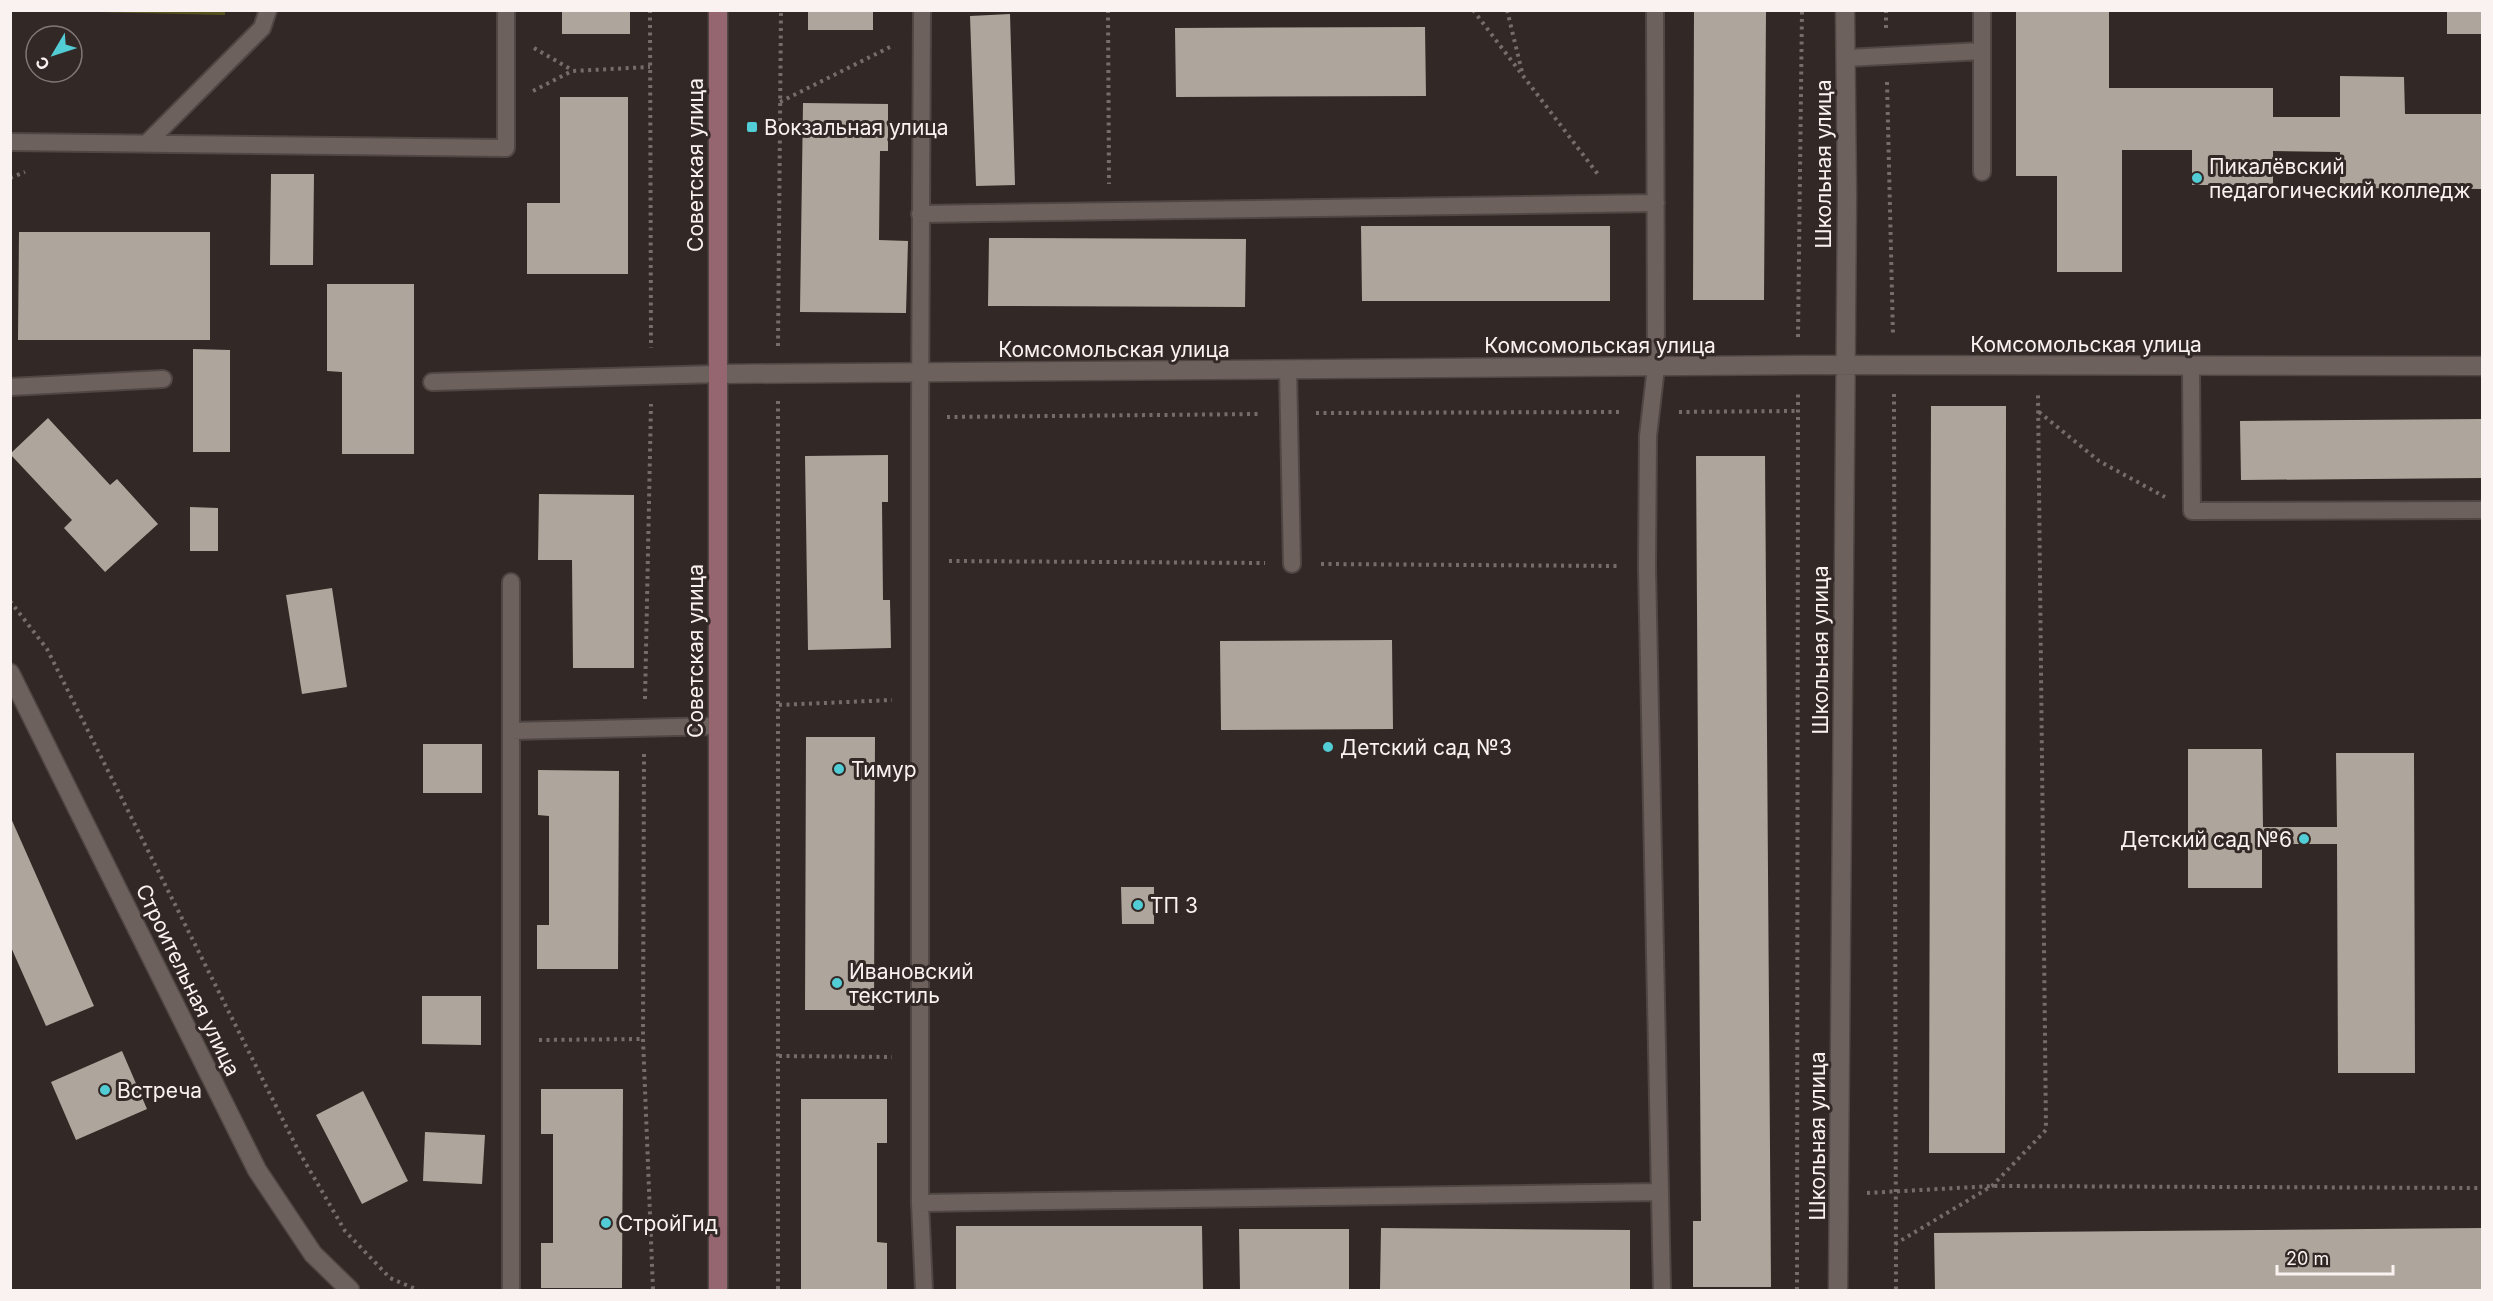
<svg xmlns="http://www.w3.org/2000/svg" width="2493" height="1301" viewBox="0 0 2493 1301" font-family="Inter,sans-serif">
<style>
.forest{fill:#57511d}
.building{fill:#aea69c}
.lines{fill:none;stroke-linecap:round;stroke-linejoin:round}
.lane-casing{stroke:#504744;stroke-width:20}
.street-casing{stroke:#504744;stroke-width:21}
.secondary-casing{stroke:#504744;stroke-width:21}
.path{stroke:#766d6a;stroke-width:4;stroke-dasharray:3 4.5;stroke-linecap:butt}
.lane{stroke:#6d615e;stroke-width:16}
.street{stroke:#6d615e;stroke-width:18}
.secondary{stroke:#956670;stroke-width:18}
.poi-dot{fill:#52ccd5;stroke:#322825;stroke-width:2}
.labels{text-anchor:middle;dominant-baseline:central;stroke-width:6;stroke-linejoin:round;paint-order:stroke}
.poi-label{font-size:21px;fill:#faf2f0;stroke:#322825;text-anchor:start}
.street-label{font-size:21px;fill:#faf2f0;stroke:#322825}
</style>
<rect width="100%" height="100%" fill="#322825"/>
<!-- forest -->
<path class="forest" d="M11,10h214v5z"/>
<!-- building -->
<path class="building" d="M562,10h68v24h-68z
M808,10h65v20h-65z
M1694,10h72l-2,290h-71z
M2016,10h93v78h164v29h67v-41l64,1 1,37h77v75l-142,-1v-36l-67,-1v34h-81v-35h-70v122h-65v-96h-41z
M2447,10h35v24h-35z
M1010,14l5,171 -39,1 -6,-170z
M1425,27l1,69 -250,1 -1,-69z
M560,97h68v177h-101v-71h33z
M803,103l85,1v47h-8l-1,89 29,1 -2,72 -106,-1z
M271,174h43l-1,91h-43z
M1361,226h249v75h-248z
M19,232h191v108h-192z
M989,238l257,1 -1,68 -257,-1z
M327,284h87v170h-72v-82l-15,-1z
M193,349l37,1v102h-37z
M1931,406h75l-1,747h-76z
M48,418l62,67 7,-6 41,45 -53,48 -41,-44 8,-8 -62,-66z
M2482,419v59l-241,2 -1,-59z
M888,455v47h-6l1,98h7l1,48 -83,2 -3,-194z
M1696,456h69l6,831h-78v-66h8z
M539,494l95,1v173h-61l-1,-108h-34z
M190,507l28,1v43h-28z
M332,588l15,99 -45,7 -16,-99z
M1392,640l1,89 -172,1 -1,-89z
M806,737h69l-1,273h-69z
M423,744h59v49h-59z
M2188,749h74l1,78h74l-1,-74h78l1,320h-77l-1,-229h-75v44h-74z
M538,770l81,1 -1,198h-81v-44h12v-109l-11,-1z
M10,816l84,190 -48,20 -36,-81z
M1121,887h33v37h-32z
M422,996h59v49l-59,-1z
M122,1051l25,58 -71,31 -25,-58z
M541,1089h82l-1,199h-81v-45h12v-109h-12z
M363,1091l45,90 -46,23 -46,-89z
M801,1099h86v44h-10v99l10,1v47h-86z
M425,1132l60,3 -3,49 -59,-3z
M956,1226h246l1,64h-247z
M1381,1228l249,2v60h-250z
M2482,1228v62h-547l-1,-57z
M1239,1229h110v61h-109z"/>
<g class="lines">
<!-- lane casing -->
<g class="lane-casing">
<path id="lane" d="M922,10l-2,407v786l4,87
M1655,10l1,357 -8,69 -1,131 15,723
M1846,58l136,-7
M10,142l496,6v-138
M147,143l115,-115 6,-18
M1982,172v-162
M920,214l736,-11
M2191,366l1,145 290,-1
M1288,370l4,194
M432,382l285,-8
M10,387l153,-8
M511,731l207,-5
M920,1203l740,-11
M511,1290v-708"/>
</g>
<!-- street casing -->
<g class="street-casing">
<path id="street" d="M717,374l1081,-9 684,1
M10,673l247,497 56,84 37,36
M1838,1290l9,-1093 -2,-187"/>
</g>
<!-- secondary casing -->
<g class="secondary-casing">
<path id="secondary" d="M718,10v1280"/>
</g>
<!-- path -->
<path class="path" d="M650,10l1,338
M1108,10l1,174
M1473,10l127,167
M1507,10l15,62
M1886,10v20
M534,48l38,22
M1887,82l6,254
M533,91l39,-20 78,-4
M780,102l114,-57
M10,178l15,-6
M1798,337l4,-327
M778,346l3,-336
M1894,394l2,896
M778,401v889
M1679,412l119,-1
M2039,412l60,49 66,36
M1316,413l307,-1
M947,417l313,-3
M949,561l316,2
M1321,564l298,2
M10,601l37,48 251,501 47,81 45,47 28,12
M645,699l6,-295
M779,705l113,-5
M644,754l-1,285 10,251
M539,1040l104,-1
M779,1056l113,1
M1867,1193l125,-7 490,2
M1895,1244l97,-58 54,-56 -8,-736
M1797,1290l1,-898"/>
<!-- lane -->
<use href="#lane" class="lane"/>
<!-- street -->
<use href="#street" class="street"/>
<!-- secondary -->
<use href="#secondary" class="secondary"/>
</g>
<!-- markers -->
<g class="poi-dot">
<rect x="746" y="121" width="12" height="12" rx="3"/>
<circle cx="2197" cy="178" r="6"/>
<circle cx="1328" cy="747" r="6"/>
<circle cx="839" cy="769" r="6"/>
<circle cx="2304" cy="839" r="6"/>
<circle cx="1138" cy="905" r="6"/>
<circle cx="837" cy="983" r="6"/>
<circle cx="105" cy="1090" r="6"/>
<circle cx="606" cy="1223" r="6"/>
</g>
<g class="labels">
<!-- poi labels -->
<g class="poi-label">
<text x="764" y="127">Вокзальная улица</text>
<text x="2209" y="166">Пикалёвский<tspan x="2209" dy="24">педагогический колледж</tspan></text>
<text x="1340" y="747">Детский сад №3</text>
<text x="851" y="769">Тимур</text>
<text x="2292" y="839" text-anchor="end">Детский сад №6</text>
<text x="1150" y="905">ТП 3</text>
<text x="849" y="971">Ивановский<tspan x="849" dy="24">текстиль</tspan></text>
<text x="117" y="1090">Встреча</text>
<text x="618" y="1223">СтройГид</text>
</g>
<!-- street labels -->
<g class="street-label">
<text transform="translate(1823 164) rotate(-90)">Школьная улица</text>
<text transform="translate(695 165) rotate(-90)">Советская улица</text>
<text x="2086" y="344">Комсомольская улица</text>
<text x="1600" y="345">Комсомольская улица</text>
<text x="1114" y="349">Комсомольская улица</text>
<text transform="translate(1820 650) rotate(-90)">Школьная улица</text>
<text transform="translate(695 651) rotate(-90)">Советская улица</text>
<text transform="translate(188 980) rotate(64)">Строительная улица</text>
<text transform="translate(1817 1136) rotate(-90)">Школьная улица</text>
</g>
</g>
<!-- border -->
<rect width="2493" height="1301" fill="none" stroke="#faf2f0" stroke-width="24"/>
<!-- north arrow -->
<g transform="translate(54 54) rotate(231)"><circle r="28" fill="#322825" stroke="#827976" stroke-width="1.5"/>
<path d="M0-4.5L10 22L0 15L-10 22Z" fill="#52ccd5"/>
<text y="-9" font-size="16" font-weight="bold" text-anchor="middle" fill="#faf2f0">С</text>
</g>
<!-- scale -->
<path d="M2277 1265v9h116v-9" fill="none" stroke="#faf2f0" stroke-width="3"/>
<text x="2286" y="1265" font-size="18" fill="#faf2f0" stroke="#322825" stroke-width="4.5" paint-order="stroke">20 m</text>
</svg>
